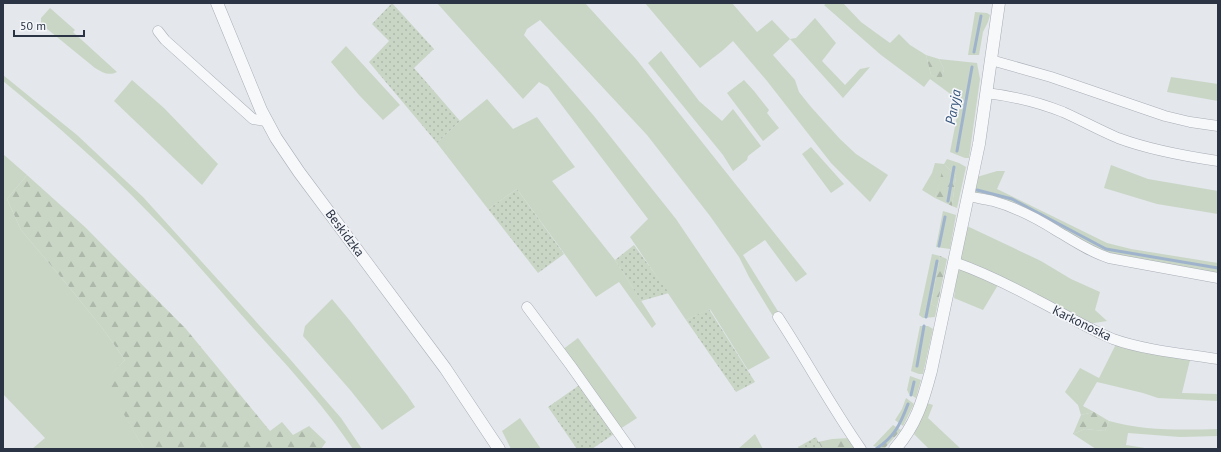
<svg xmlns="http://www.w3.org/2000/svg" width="1221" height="452" viewBox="0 0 1221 452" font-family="'PT Sans',sans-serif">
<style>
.grass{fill:#c9d6c5}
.forest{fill:url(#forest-firs)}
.garden{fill:url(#garden-dots)}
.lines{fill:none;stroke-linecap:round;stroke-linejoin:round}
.stream{stroke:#9fb4cc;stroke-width:3}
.minor-casing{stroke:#a9aeb7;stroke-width:11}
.tertiary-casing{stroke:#a9aeb7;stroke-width:13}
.minor{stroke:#f7f8fa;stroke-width:10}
.tertiary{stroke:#f7f8fa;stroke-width:12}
.labels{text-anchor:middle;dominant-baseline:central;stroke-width:3.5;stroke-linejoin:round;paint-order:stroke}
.street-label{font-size:13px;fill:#2b3445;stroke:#f4f6f9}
.water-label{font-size:14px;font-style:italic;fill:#34527a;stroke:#f4f6f9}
</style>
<defs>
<pattern id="forest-firs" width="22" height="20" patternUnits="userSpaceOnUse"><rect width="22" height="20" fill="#c9d6c5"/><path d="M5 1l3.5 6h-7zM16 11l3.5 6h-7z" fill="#adb8ab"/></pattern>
<pattern id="garden-dots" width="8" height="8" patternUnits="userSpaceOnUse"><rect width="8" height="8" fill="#c9d6c5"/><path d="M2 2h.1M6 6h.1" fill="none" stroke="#adb8ab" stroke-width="1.8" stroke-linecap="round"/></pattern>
</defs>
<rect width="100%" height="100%" fill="#e4e7ec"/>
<!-- grass -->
<path class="grass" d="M437,3h148l51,56 171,215 -11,8 -31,-42 -22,15 36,58 -5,5 -25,-41 -10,-20 -29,-41 -63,-81 -107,-115 -13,9 -3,6 70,81 82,103 94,139 -22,12 -38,-61 -24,11 -56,-83 18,-18 -100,-132 -9,-5 -16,17z
M645,3h87l25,29 15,-12 18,19 6,-1 19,-20 21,25 -14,18 23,24 15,-16 10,-2 -27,31 -53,-59 -17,16 22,25 4,12 12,15 29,32 16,15 32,21 -18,27 -39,-39 -64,-82 -34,-40 -11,10 -22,17z
M827,3h16l18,19 29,21 9,-9 11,11 16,10 5,20 10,5 3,-11 -5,-10 38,4 3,16 -11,79h-4l-15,-6 10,-51 -30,-22 -6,8 -43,-32 -57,-50z
M50,8l25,22 -2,2 44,40c-8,4 -14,1 -22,-4l-54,-44v-6z
M975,12l12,1 3,2 -2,7 -5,10 -4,23h-11z
M346,46l54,59 -17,15 -24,-25 -28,-33z
M661,51l38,50 23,20 11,-12 28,37 -13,10 -1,4 -14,11 -10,-16 -75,-92z
M3,75l74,60 66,62 146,161 52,60 21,31h-9c-27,-40 -58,-75 -90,-110 -38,-42 -74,-86 -114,-126 -45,-47 -95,-90 -146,-132z
M1171,77l47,7v17l-51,-9z
M132,80l32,28 54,56 -16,21 -88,-84z
M744,80l10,11 15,19 -2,3 12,15 -16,13 -36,-48z
M487,99l26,30 24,-12 38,50 -23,14 63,79 41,64 -4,4 -33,-46 -23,15 -79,-108 -29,20 -51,-66 23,-22z
M811,147l33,37 -13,9 -29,-39z
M3,154l24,21 -20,24 14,31 44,52 38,47 22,31 -20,20 39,69h-112l13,-11 -42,-44z
M947,159l12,4 7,4 -9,41 -5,-2 4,-30 -11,-11 -10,33 -13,-8 10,-17 3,-10 9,1z
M1111,165l37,14 70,12v23l-61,-10 -53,-16z
M997,171h8l-8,18 110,54 24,6 87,14v11l-114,-20 -130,-61 3,-16z
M943,211l13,4 -6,34 -14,-2z
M967,226l74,35 30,18 29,13 -5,18 12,11 -19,3 -128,-63z
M932,254l8,2 -9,48 6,3 -2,10 -12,1 -4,-3z
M962,268l36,17 -15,25 -29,-12 3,-27z
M332,299l19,23 56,73 8,12 -33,23 -31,-39 -48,-55 2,-10z
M920,326h8l5,3 -10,45h-4l-8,-3z
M578,338l59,80 -17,11 -58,-79z
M1116,344l74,16 -8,33 36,1v7l-60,-3 -15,-5 -46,-11 -14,24 11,6 -13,3 -3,-10 -13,-13 15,-24 19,10z
M910,376l11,4 -5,18 -7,-4 -2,-4z
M906,398l8,6 -11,22 -8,-6 7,-11z
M927,403l6,2 -5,13 33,31h-32l-15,-15z
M520,418l21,31h-30l-9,-18z
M1109,421c35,10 74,9 109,8v7l-38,1 -52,-4 -2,12 25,4h-55l-23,-15 12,-5 20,2z
M755,434l8,15h-25z"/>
<!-- forest -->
<path class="forest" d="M926,55l13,4 5,10 -3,12 -10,-6z
M944,164l12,12 -4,30 -17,-8z
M27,175l58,52 101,102 84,102 12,-9 11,13 16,-9 17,16 -5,7h-177l-40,-69 21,-20 -22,-31 -38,-47 -44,-52 -14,-31z
M940,256l7,3 -10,48 -6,-3z
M1094,412l15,9 -4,10 -20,-2 -12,5 8,-19z
M893,425l8,5 -17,19 -11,-3z
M850,438l8,11h-36l-4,-7 14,-3z"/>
<!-- garden -->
<path class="garden" d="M392,3l42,46 -20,19 46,53 -23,22 -68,-81 20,-21 -17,-17z
M517,189l47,65 -26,19 -50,-64z
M634,245l35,48 -28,8 -26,-41z
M709,309l46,73 -19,10 -50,-72z
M581,384l33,50 -22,15h-15l-29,-42z
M816,437l6,12h-23l-1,-2z"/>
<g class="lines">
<!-- stream -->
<path class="stream" d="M974,52l7,-36
M957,151l15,-84
M977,190l35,9 94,50 112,19
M948,201l6,-34
M939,246l6,-29
M926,317l11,-56
M917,366l7,-40
M911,395l3,-13
M876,449c19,-13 24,-24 32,-45"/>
<!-- minor casing -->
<g class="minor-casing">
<path id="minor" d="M158,31l7,9 88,79 13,2
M991,60l60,17 114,39 25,6 28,4
M986,93c26,3 52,9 77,19 18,8 36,18 55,26 32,12 66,18 100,23
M968,196c8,2 17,3 25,5 22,6 45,18 64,30 19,11 31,20 52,27l109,20
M954,262c28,10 55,23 81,37 26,13 51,29 78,40 30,11 73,15 105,20
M527,307l44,59 59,83
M778,317c29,44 53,89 83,132"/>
</g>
<!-- tertiary casing -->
<g class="tertiary-casing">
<path id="tertiary" d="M217,3l44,107 15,28 23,34 146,196 54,81
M895,449c21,-24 28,-48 36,-78l48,-227 20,-141"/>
</g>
<!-- minor -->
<use href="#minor" class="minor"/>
<!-- tertiary -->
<use href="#tertiary" class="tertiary"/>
</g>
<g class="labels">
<!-- street labels -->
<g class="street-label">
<text transform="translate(345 233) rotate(53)">Beskidzka</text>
<text transform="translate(1082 323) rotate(26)">Karkonoska</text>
</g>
<!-- water labels -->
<g class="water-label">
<text transform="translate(953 107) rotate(-80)">Paryja</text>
</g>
</g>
<!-- border -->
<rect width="1221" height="452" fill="none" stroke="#2b3445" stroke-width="8"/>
<!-- scale -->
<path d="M14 30v6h70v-6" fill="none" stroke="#2b3445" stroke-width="2"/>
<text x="20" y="30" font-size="12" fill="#2b3445" stroke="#f4f6f9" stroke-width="3" paint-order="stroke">50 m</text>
</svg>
